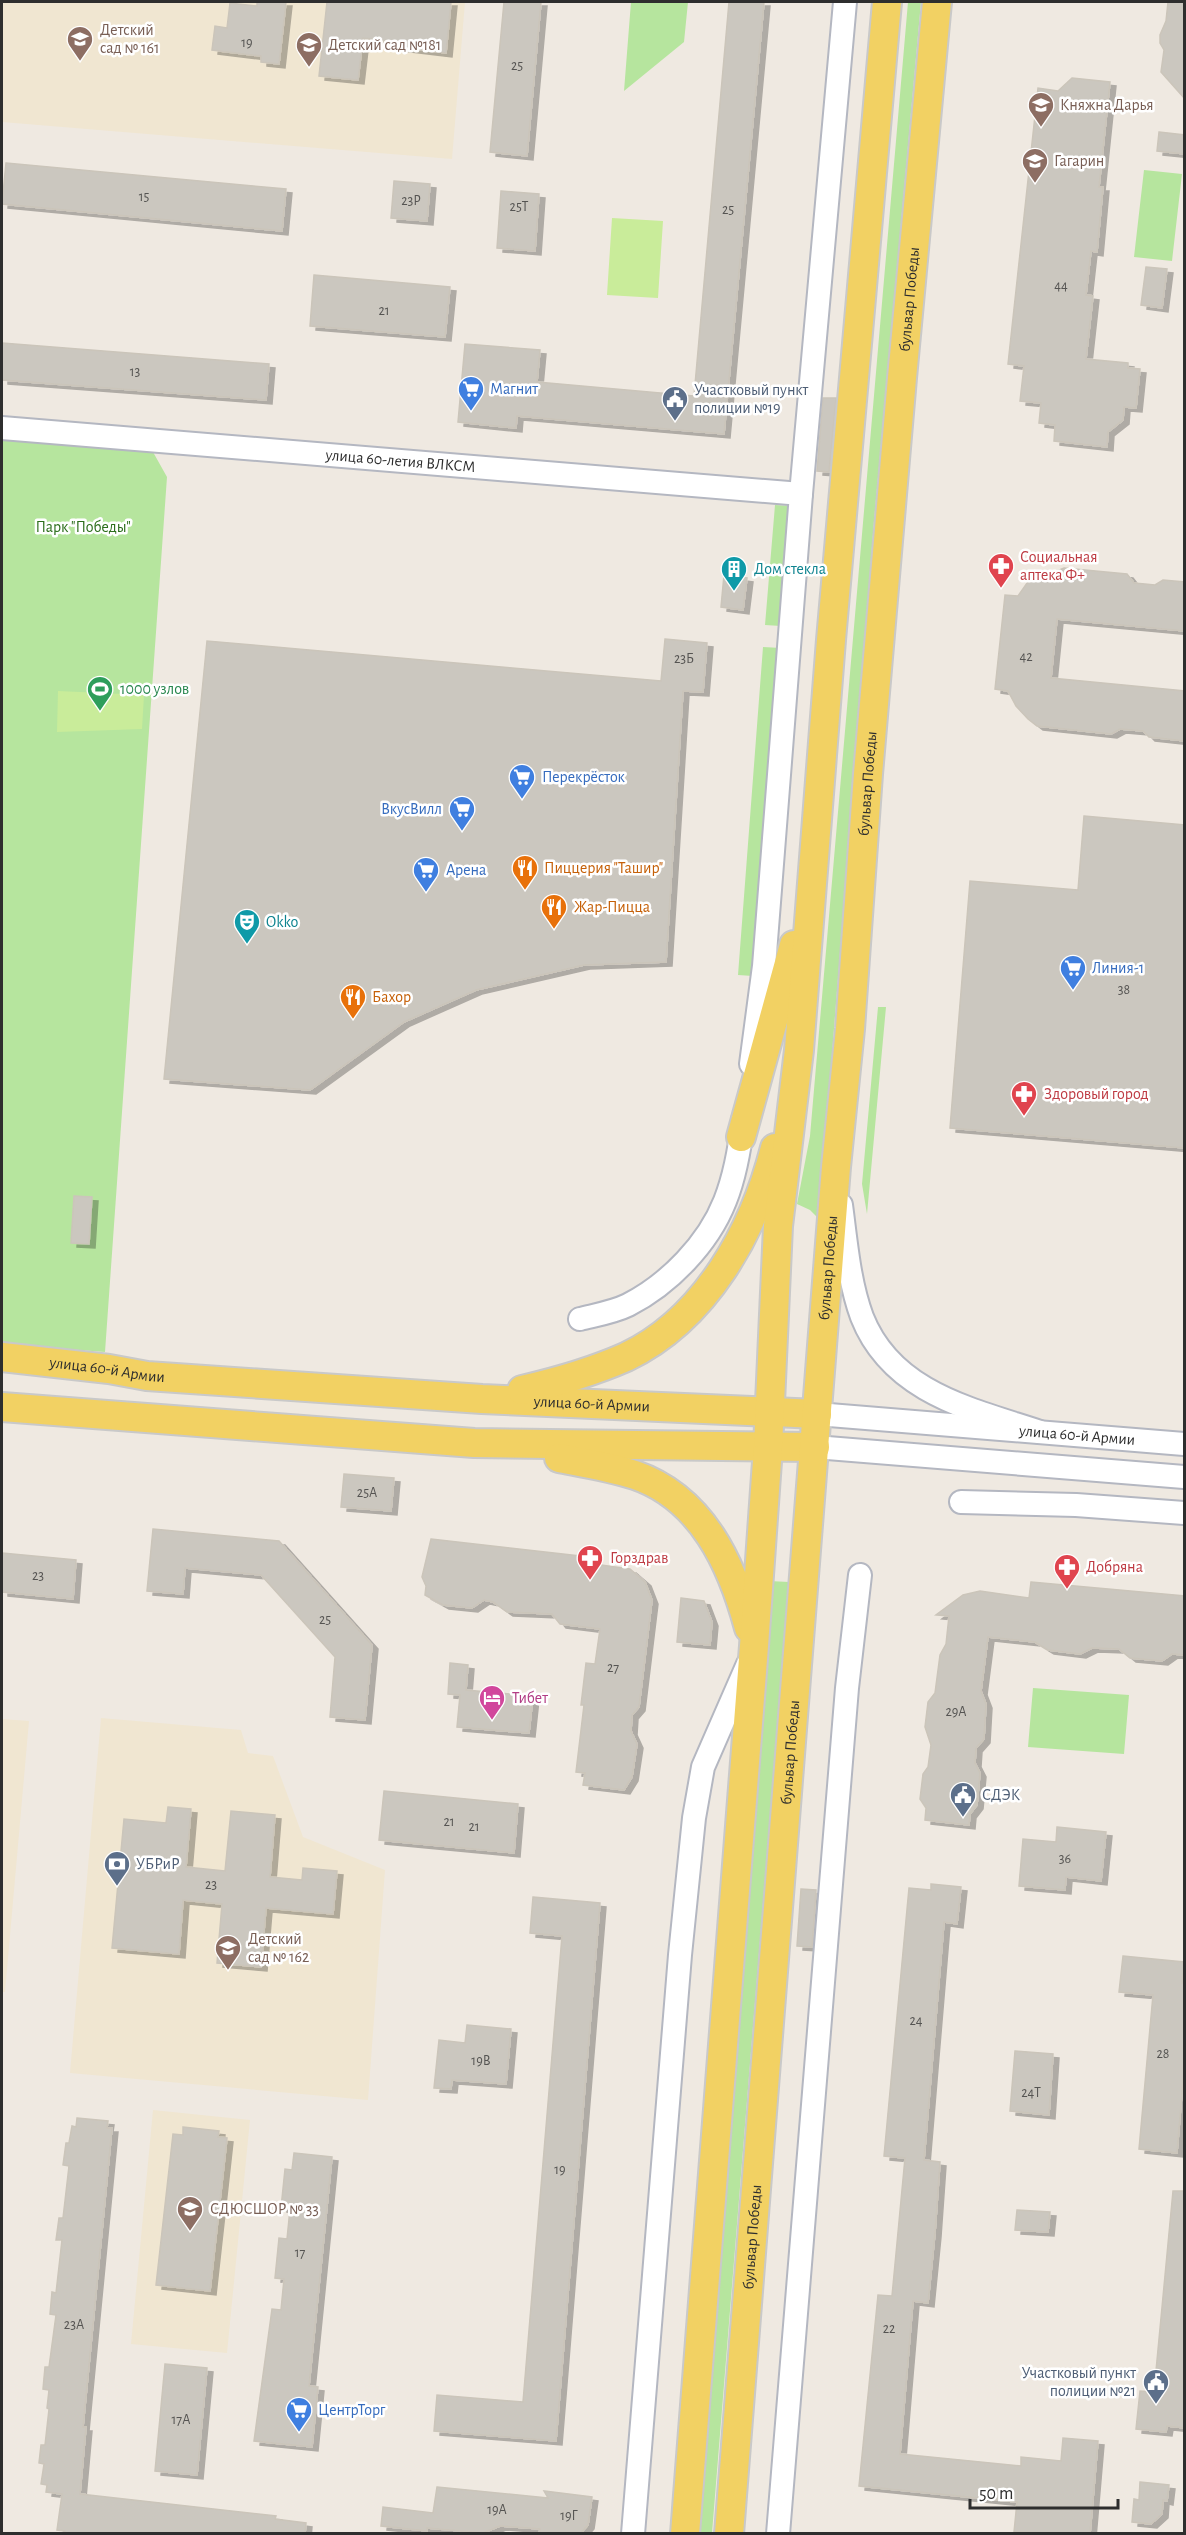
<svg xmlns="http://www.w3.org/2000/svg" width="1186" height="2535" viewBox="0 0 1186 2535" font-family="'Alegreya Sans',sans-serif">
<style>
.education{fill:#f0e6d1}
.green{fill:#b6e59e}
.pitch{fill:#c9ec9a}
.building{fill:#cbc7bf;stroke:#cbc5ba;stroke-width:1.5;filter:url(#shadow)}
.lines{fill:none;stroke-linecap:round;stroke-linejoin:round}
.minor-casing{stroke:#b4b7c1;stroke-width:26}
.major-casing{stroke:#c9c9c9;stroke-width:32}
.minor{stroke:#fff;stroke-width:22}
.major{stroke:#f2d163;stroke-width:28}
.labels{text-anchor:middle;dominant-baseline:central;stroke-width:5;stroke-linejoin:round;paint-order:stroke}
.number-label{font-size:14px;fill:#555452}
.education-label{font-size:16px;fill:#785e54;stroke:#fff;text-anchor:start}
.street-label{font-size:16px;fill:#2e2e2e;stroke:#fff}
.shop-label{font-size:16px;fill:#366cbe;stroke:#fff;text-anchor:start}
.service-label{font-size:16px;fill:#4e5e75;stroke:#fff;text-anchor:start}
.park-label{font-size:16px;fill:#2c6e1b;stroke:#fff}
.health-label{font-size:16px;fill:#be3a42;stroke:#fff;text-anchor:start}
.culture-label{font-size:16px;fill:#0d838f;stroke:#fff;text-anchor:start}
.leisure-label{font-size:16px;fill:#27864d;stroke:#fff;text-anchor:start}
.food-label{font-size:16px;fill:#c56008;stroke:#fff;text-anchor:start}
.hotel-label{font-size:16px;fill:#b23c85;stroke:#fff;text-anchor:start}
</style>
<defs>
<filter id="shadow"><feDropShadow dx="6" dy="4" stdDeviation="0" flood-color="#0004"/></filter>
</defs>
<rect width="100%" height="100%" fill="#efe9e1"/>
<!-- education -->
<path class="education" d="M2,2h463l-13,157 -450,-37z
M101,1718l140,12 7,23 25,3 30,81 82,33 -17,230 -298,-27z
M2,1719l27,2 -24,271h-3z
M153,2110l97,10 -23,233 -96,-9z"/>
<!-- green -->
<path class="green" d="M631,2h57l-4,40 -60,49z
M908,2h13l-47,519 -55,698 -9,-9 -13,-6 13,-68z
M1144,170l38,4 -10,87 -38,-4z
M2,440l151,12 14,25 -62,875 -103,-8z
M775,505l17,1 -11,120 -16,-1z
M763,647l18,1 -28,328 -15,-1z
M878,1007h8l-19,207 -5,-30z
M769,1581l20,1 -77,951 -19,1z
M1033,1688l96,7 -5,59 -96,-7z"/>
<!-- pitch -->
<path class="pitch" d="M612,218l51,3 -5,77 -51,-3z
M58,691l86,4 -2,34 -85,3z"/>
<!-- building -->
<path class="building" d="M257,2h29l-7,62 -18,-2v-6l-49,-6 3,-24 12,2 3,-25 27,3z
M327,2h124l-5,51 -49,-6v-5l-34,-4 -5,42 -39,-4z
M504,2h37l-14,154 -37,-4z
M729,2h35l-40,432 -207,-18 -1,12 -58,-6 7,-78 75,6 -3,32 157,14z
M1168,2h17v97l-24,-27 3,-22 -4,-7v-8l6,-14z
M1072,78l38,4 -11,105h4l-6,65 -6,-1 -5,44 7,1 -7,63 42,4v5l12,1 -4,39 -12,-1 -1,13 -15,12 -1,15 -53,-6 1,-16 -16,-2 2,-20 -21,-2 4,-35 -16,-2 30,-276 20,3z
M1159,132l26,3v19l-28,-3z
M6,163l280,26 -4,42 -280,-27z
M394,181l36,3 -3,37 -36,-3z
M501,191l38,3 -4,57 -38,-3z
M1146,267l21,2 -5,39 -21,-3z
M314,275l136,12 -5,50 -135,-11z
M2,343l267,21 -3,36 -264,-20z
M823,398h13l-7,74 -12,-1z
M1064,568l63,6 7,9 11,1 10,1 8,-5 22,2v49l-128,-12 -6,59 134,13v50l-36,-4 -6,-6 -23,-2 -9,5 -74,-8 -9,-7 -12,-13 -8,-15 -13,-2 10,-94 13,1 9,-13z
M724,575l23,3 -4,32 -22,-3z
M665,639l42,4 -4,49 -20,-1 -17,271 -82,3 -108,25 -72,32 -94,68 -146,-11 43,-438 454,40z
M1084,816l101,9v323l-235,-20 20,-247 108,9z
M74,1196l18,1 -3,47 -18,-1z
M344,1474l50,4 -3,33 -50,-4z
M153,1529l126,12 93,104 -7,75 -35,-3 5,-60 -74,-82 -76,-7 -2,26 -36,-3z
M431,1539l149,17 -1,6 51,7 15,13 7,18 -13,107 -7,8 -1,16 6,13 -5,33 -8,13 -41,-5 2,-12 -9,-1 8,-67h-3l5,-42 9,1 5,-35 -40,-5 -8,-10 -45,-2 -14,-10 -9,-2 -12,8 -29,-3 -18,-10 1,-9 -4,-9z
M2,1553l74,7 -3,39 -71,-7z
M1031,1582l154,14v59l-13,-1 -10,7 -32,-3 -11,-9 -27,-1 -12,6 -32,-4 -13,-8 -47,-5 -7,54 5,13 -2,35 -8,9 -1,15 5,10 -3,32 -7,9 -1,11 -44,-5 1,-12 -6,-9 3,-25 5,-7 3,-22 -6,-18 3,-25 7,-9 5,-38 6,-11 3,-28 -13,-1 27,-20 17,-4 49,7z
M681,1598l23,3 8,21 -2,23 -33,-3z
M450,1663l18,2 -2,25 67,6 -4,37 -72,-6 3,-32 -12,-1z
M384,1791l134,13 -4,49 -135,-13z
M168,1807l23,2 -5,58 39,4 6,-60 44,4 -5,62 32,3 1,-12 34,3 -4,43 -67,-6 -5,59 -44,-4 5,-59 -39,-4 -4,54 -67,-6 12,-129 42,4z
M1057,1827l49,5 -5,49 -35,-4 -1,13 -46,-4 4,-47 33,3z
M931,1884l30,3 -4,37 -13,-2 -20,238 16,2 -5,71 -7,70 -15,-2 -13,153 121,12v-9l40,4 2,-23 35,3 -8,93 -76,-2 3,-30 -158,-16 19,-191 14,1 13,-138 -21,-2 25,-268 22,2z
M801,1889l15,1 -4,57 -15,-1z
M533,1897l67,6 -44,538 -122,-10 3,-36 86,7 39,-466 -32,-3z
M1123,1956l61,6 -2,21h3v73l-8,97 -38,-4 14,-154 -34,-3z
M467,2025l44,4 -5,55 -54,-4 -1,9 -17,-1 5,-48 26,3z
M1015,2051l38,3 -4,61 -39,-4z
M77,2118l31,3 -1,7h5l-29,299h3l-6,67 196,22 -1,3 31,4 -1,11h-240v-3l-8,-1 5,-36 -16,-2 1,-7 -6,-1 3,-20 -5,-1 2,-18h4l4,-36 -2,-1 2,-18 -6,-1 2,-22h4l7,-52 -6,-1 2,-22 4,1 6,-53h-6l3,-22h4l6,-52 -6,-1 3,-22h3l3,-17 4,1z
M183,2127l36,4 -1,6 9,1 -17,153 -54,-6 17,-151 10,1z
M294,2153l38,4 -23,229 9,1 -6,60 -58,-6 18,-132 9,1 3,-31 -9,-1 4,-40 8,1 3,-30 -9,-1 4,-39 7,1z
M1173,2191h12v237l-18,-2 -1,6 -30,-3 4,-38 14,1z
M1017,2210l33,2 -2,20 -33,-2z
M165,2364l42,4 -10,107 -42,-4z
M1140,2482l29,3 -2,16 -4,-1 -1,14 -11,10 -19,-2 2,-23 5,1z
M437,2487l111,11 -4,-7 48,6 -4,28 -8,9h-41l1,-5 -40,-3 -17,7 -56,-5v3l-46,-5 2,-19 50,6z"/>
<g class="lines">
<!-- minor casing -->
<g class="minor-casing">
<g id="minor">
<path id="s1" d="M2,428l799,66"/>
<path d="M751,1064l13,-98 37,-472 44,-492"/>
<path d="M841,1205c5,37 8,77 21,112 30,76 109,92 178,115"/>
<path d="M580,1319c16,-4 34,-7 48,-14 41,-21 80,-61 97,-104 10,-25 15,-54 18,-81"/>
<path id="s2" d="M817,1414l367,30"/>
<path d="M815,1447l369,30"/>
<path d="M961,1502l115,3 108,8"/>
<path d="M633,2534l47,-579 14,-137 9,-51 45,-103"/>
<path d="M778,2534l69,-846 13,-113"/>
</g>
</g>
<!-- major casing -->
<g class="major-casing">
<g id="major">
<path d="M741,1137l53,-192"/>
<path id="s3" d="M2,1357l107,12 38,7 335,23 335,15"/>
<path d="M522,1390c35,-8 70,-18 104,-33 80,-38 128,-126 149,-209"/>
<path d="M2,1407l472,36 341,4"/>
<path d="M559,1458c26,5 51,9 76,17 67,23 97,89 114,153"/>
<path d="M685,2534l69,-888 14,-199 10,-221 21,-176 32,-410 56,-638"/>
<path id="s4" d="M729,2534l107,-1367 14,-138 18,-255 34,-396 35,-376"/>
</g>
</g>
<!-- minor -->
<use href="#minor" class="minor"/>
<!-- major -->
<use href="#major" class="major"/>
</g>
<!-- icons -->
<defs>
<g id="school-pin" transform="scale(1.35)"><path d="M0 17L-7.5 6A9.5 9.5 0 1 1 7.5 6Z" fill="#8d6e63" stroke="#fff"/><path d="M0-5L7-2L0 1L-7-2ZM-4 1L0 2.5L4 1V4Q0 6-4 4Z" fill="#fff"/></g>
<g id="university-pin" transform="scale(1.35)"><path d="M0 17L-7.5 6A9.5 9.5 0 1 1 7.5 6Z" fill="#8d6e63" stroke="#fff"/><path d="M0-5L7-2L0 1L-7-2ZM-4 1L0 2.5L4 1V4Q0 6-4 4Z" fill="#fff"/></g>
<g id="supermarket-pin" transform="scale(1.35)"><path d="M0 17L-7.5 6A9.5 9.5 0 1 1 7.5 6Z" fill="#3f7fe0" stroke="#fff"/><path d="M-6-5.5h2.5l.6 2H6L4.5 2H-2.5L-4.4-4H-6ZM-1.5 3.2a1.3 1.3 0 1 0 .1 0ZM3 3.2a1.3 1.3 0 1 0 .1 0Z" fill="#fff"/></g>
<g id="civic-pin" transform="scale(1.35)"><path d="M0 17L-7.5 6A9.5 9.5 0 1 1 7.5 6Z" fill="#5c6f8a" stroke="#fff"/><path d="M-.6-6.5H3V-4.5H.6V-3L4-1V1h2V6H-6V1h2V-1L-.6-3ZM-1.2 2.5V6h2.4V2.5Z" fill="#fff"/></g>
<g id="pharmacy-pin" transform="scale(1.35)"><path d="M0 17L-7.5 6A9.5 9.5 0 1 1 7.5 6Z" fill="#e0444e" stroke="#fff"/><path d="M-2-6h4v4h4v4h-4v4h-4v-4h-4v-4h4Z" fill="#fff"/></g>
<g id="building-pin" transform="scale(1.35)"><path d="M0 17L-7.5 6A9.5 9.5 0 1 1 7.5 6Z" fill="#0f9aa8" stroke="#fff"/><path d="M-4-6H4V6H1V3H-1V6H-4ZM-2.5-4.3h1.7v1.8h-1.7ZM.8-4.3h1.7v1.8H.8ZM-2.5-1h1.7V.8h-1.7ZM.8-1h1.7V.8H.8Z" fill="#fff"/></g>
<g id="stadium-pin" transform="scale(1.35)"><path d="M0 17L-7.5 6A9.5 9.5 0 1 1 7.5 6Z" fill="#2e9e5b" stroke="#fff"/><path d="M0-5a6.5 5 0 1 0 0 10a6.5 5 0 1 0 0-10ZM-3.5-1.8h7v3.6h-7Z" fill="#fff"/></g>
<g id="restaurant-pin" transform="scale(1.35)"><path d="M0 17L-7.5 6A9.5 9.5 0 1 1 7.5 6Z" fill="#e8710a" stroke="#fff"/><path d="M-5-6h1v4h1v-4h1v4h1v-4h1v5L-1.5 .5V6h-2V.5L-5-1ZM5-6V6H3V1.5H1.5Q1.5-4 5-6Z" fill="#fff"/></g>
<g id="theatre-pin" transform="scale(1.35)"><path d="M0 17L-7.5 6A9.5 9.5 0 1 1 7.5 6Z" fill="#0f9aa8" stroke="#fff"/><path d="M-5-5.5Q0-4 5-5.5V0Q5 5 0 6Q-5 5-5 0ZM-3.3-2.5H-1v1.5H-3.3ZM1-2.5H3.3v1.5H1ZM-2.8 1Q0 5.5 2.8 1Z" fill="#fff"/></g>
<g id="hotel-pin" transform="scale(1.35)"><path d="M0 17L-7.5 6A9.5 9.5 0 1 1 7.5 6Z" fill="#d1479c" stroke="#fff"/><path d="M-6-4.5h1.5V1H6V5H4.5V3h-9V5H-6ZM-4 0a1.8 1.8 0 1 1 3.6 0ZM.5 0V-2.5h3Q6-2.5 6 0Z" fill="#fff"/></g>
<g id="bank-pin" transform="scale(1.35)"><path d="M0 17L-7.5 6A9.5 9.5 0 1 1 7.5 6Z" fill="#5c6f8a" stroke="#fff"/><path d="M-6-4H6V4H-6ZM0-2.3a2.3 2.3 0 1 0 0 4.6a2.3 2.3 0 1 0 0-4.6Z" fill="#fff"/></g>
</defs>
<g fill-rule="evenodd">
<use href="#school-pin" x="80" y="39"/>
<use href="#school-pin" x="309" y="45"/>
<use href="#university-pin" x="1041" y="105"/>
<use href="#school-pin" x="1035" y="161"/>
<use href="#supermarket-pin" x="471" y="389"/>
<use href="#civic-pin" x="675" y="399"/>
<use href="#pharmacy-pin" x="1001" y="566"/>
<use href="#building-pin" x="734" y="569"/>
<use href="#stadium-pin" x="100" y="689"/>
<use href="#supermarket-pin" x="522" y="777"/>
<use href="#supermarket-pin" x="462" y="809"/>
<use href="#restaurant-pin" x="525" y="868"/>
<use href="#supermarket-pin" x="426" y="870"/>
<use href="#restaurant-pin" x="554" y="907"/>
<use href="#theatre-pin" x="247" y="922"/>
<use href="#supermarket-pin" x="1073" y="968"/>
<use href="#restaurant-pin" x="353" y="997"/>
<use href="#pharmacy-pin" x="1024" y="1094"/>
<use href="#pharmacy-pin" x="590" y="1558"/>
<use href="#pharmacy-pin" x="1067" y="1567"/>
<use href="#hotel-pin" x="492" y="1698"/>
<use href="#civic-pin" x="963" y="1795"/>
<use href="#bank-pin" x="117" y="1864"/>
<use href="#school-pin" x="228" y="1948"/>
<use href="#school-pin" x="190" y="2209"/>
<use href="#civic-pin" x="1156" y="2382"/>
<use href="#supermarket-pin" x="299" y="2410"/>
</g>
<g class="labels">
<!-- number labels -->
<g class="number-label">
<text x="247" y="43">19</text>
<text x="517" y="66">25</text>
<text x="144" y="197">15</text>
<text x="411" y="201">23Р</text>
<text x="519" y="207">25Т</text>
<text x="728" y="210">25</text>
<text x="1061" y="286">44</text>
<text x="384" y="311">21</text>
<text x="135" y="372">13</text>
<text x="1026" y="657">42</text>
<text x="684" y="659">23Б</text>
<text x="1124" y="990">38</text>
<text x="367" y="1493">25А</text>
<text x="38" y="1576">23</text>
<text x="325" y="1620">25</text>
<text x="613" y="1668">27</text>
<text x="956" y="1712">29А</text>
<text x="449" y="1822">21</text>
<text x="474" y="1827">21</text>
<text x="1065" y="1859">36</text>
<text x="211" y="1885">23</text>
<text x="916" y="2021">24</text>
<text x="1163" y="2054">28</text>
<text x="481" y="2061">19В</text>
<text x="1031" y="2093">24Т</text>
<text x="560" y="2170">19</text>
<text x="300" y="2253">17</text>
<text x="74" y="2325">23А</text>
<text x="889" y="2329">22</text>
<text x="181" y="2420">17А</text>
<text x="497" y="2510">19А</text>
<text x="569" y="2516">19Г</text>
</g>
<!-- education labels -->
<g class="education-label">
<text x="100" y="30">Детский<tspan x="100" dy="18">сад № 161</tspan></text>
<text x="328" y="45">Детский сад №181</text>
<text x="1060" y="105">Княжна Дарья</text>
<text x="1054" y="161">Гагарин</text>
<text x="248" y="1939">Детский<tspan x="248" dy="18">сад № 162</tspan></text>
<text x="210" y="2209">СДЮСШОР № 33</text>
</g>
<!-- street labels -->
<g class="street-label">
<text stroke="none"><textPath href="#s4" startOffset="2242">бульвар Победы</textPath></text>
<text stroke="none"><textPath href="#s1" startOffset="400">улица 60-летия ВЛКСМ</textPath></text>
<text stroke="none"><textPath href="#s4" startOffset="1756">бульвар Победы</textPath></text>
<text stroke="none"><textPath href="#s4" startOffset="1270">бульвар Победы</textPath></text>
<text stroke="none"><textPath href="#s3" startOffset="106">улица 60-й Армии</textPath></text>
<text stroke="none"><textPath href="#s3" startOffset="592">улица 60-й Армии</textPath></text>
<text stroke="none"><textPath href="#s2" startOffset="261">улица 60-й Армии</textPath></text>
<text stroke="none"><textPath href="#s4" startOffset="784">бульвар Победы</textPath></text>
<text stroke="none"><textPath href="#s4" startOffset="298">бульвар Победы</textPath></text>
</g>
<!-- shop labels -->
<g class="shop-label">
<text x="490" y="389">Магнит</text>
<text x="542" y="777">Перекрёсток</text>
<text x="442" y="809" text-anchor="end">ВкусВилл</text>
<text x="446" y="870">Арена</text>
<text x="1092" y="968">Линия-1</text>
<text x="318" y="2410">ЦентрТорг</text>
</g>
<!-- service labels -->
<g class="service-label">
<text x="694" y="390">Участковый пункт<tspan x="694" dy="18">полиции №19</tspan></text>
<text x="982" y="1795">СДЭК</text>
<text x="136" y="1864">УБРиР</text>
<text x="1136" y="2373" text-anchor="end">Участковый пункт<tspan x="1136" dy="18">полиции №21</tspan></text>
</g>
<!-- park labels -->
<g class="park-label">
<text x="83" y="527">Парк "Победы"</text>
</g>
<!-- health labels -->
<g class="health-label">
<text x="1020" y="557">Социальная<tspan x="1020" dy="18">аптека Ф+</tspan></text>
<text x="1044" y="1094">Здоровый город</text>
<text x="610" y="1558">Горздрав</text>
<text x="1086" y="1567">Добряна</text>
</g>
<!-- culture labels -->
<g class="culture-label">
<text x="754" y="569">Дом стекла</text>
<text x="266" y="922">Okko</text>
</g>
<!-- leisure labels -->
<g class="leisure-label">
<text x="120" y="689">1000 узлов</text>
</g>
<!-- food labels -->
<g class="food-label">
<text x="544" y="868">Пиццерия "Ташир"</text>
<text x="574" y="907">Жар-Пицца</text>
<text x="372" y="997">Бахор</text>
</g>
<!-- hotel labels -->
<g class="hotel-label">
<text x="512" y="1698">Тибет</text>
</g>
</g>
<!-- border -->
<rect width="1186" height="2535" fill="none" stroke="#2e2e2e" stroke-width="6"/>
<!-- scale -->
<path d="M970 2499v9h148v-9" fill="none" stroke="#2e2e2e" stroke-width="3"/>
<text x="979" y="2499" font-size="18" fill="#2e2e2e" stroke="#ffffff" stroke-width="4.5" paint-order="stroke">50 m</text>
</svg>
